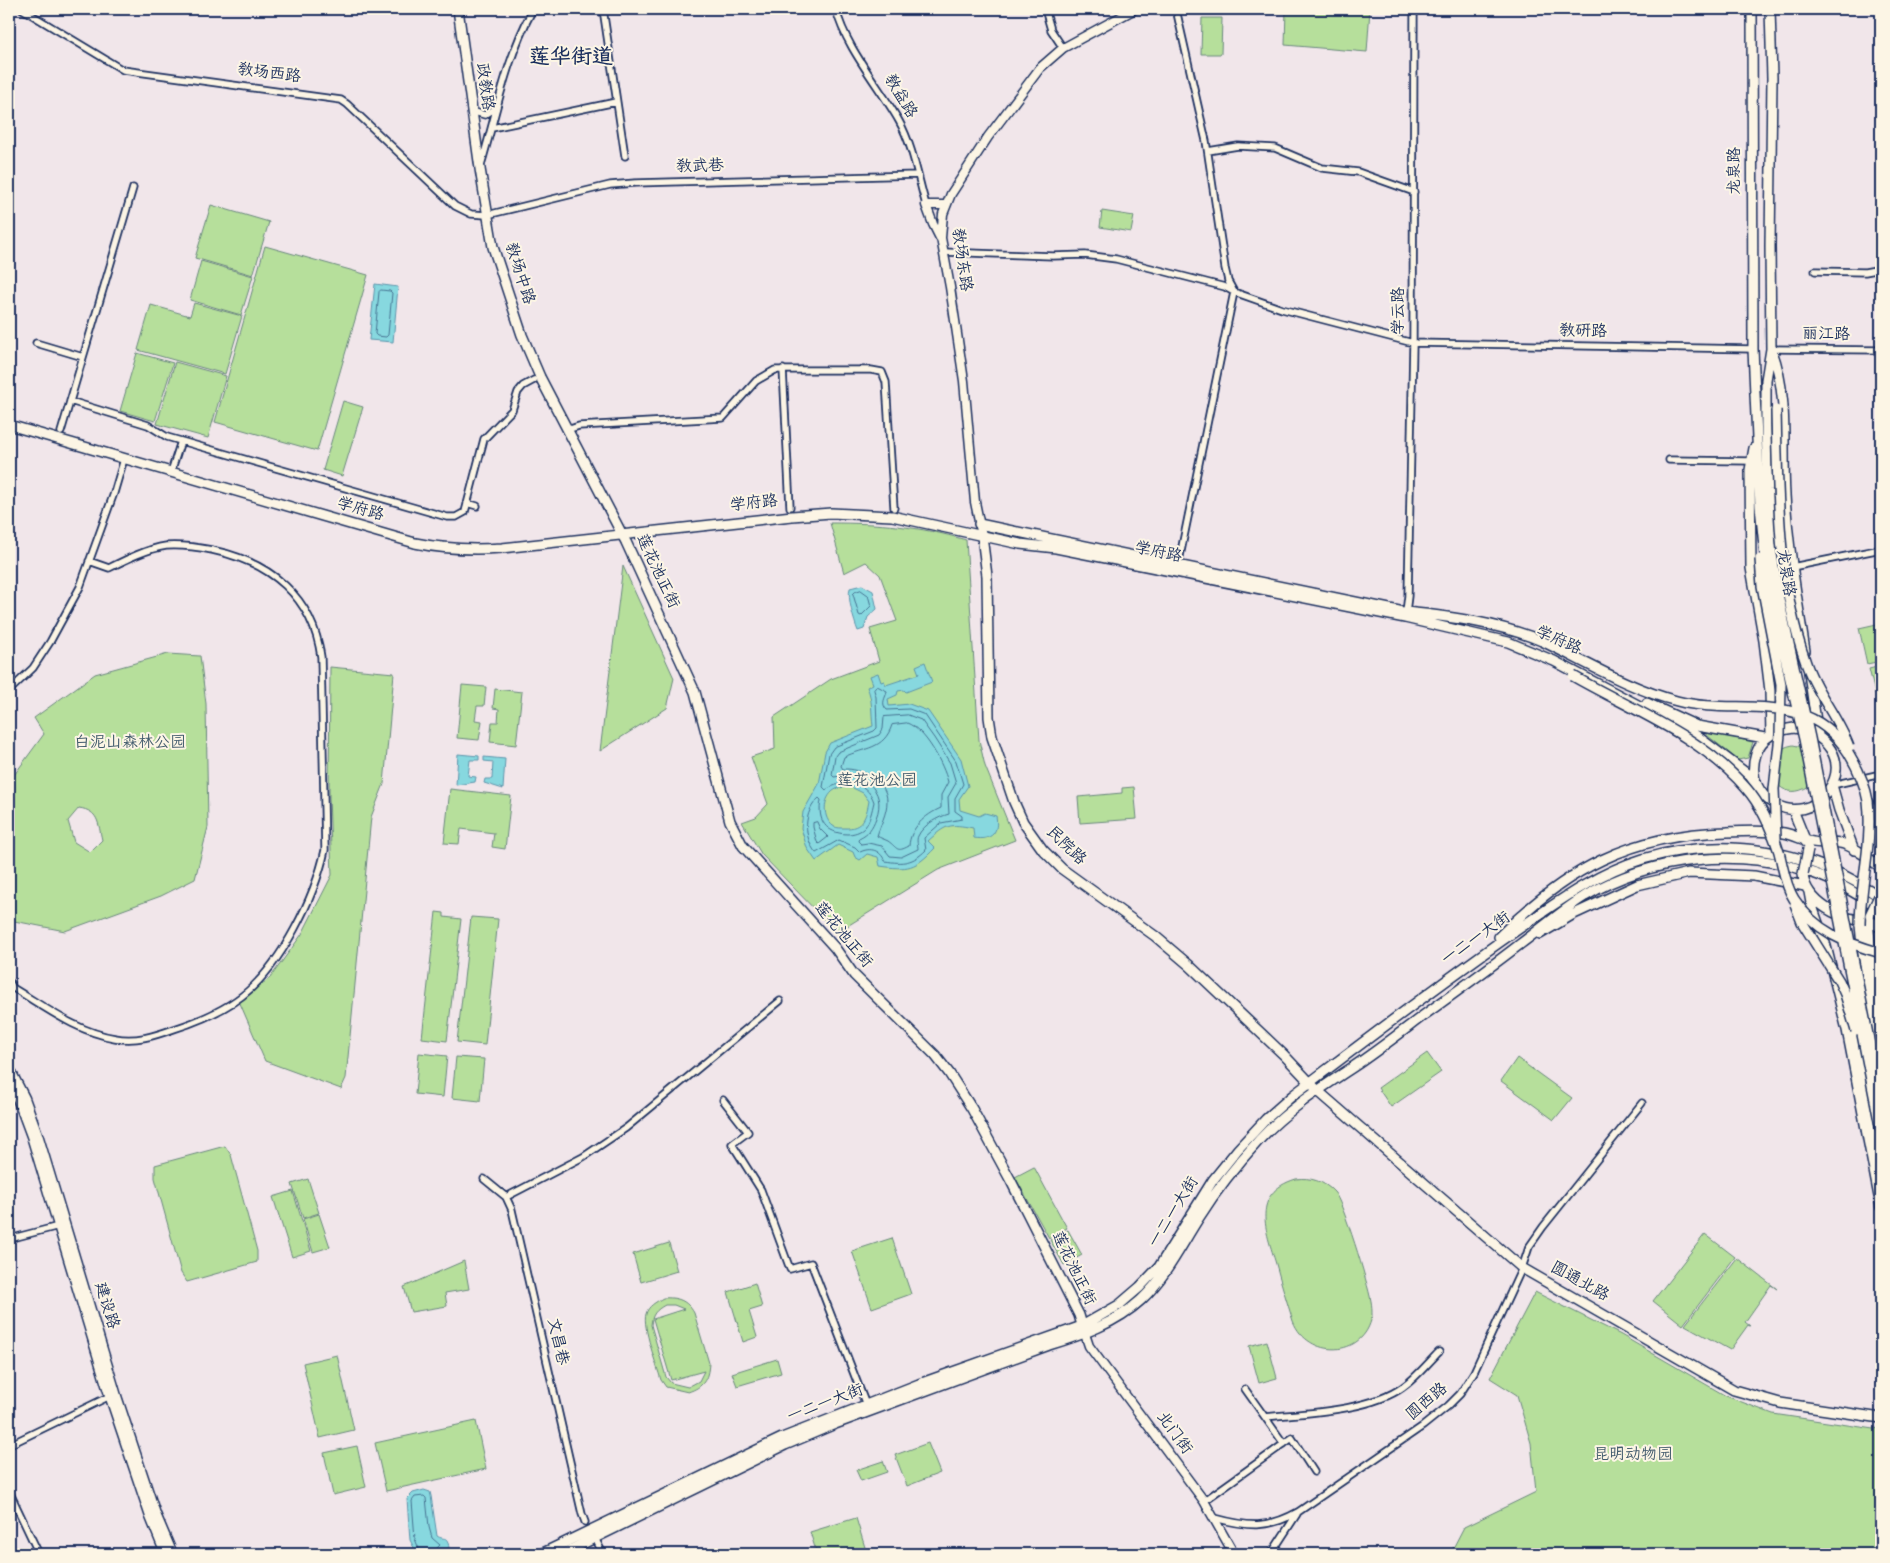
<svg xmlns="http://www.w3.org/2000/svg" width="1890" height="1563" viewBox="0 0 1890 1563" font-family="'Gochi Hand','LXGW WenKai TC',sans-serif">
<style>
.green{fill:#b6df9b;stroke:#68877c;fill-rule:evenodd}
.water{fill:#87d8df;stroke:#5c94ab;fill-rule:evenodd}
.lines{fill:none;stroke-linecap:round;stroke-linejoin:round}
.shore{stroke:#467392;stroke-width:1}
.minor-casing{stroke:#1b2f5e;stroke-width:9}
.tertiary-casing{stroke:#1b2f5e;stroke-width:11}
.secondary-casing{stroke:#1b2f5e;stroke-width:12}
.primary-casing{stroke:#1b2f5e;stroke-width:12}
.minor{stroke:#fcf5e5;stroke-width:5.5}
.tertiary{stroke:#fcf5e5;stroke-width:8}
.secondary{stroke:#fcf5e5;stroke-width:9}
.primary{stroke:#fcf5e5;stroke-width:9}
.primary-bridge-casing{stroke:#1b2f5e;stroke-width:12;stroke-linecap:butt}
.primary-bridge{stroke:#fcf5e5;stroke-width:9}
.labels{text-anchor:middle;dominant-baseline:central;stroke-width:4;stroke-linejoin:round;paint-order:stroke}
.street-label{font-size:16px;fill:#1b2f5e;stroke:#fcf5e5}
.park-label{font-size:16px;fill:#425b6d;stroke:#fcf5e5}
.district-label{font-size:21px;font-weight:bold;fill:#1b2f5e;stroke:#fcf5e5}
</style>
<rect width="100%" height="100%" fill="#f1e6ea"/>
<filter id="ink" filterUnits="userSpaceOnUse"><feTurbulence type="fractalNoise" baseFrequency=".02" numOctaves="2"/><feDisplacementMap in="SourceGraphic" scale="10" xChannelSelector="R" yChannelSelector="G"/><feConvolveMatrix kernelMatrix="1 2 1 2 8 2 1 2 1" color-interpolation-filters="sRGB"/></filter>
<g filter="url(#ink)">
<!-- green -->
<path class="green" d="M1286,9h84l-3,43 -82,-7z
M1202,18h20l-1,36h-20z
M211,205l58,17 -16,53 -58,-17z
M1102,211l32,5 -3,16 -31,-5z
M265,246l103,29 -51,176 -102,-29z
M201,261l52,15 -12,39 -51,-15z
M194,303l48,13 -17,58 -87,-24 13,-45 39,11z
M137,353l36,10 -18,58 -35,-10z
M175,362l51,14 -18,62 -51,-14z
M343,401l20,6 -21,69 -19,-6z
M830,523c50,0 88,3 136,17l13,200 6,26 30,74 -77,30 -102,63 -16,-18 -58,-60 -20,-33 14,-5 12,-13 -17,-47 24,-8 -1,-32 57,-38 48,-18 -9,-32 27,-8 -17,-46 -14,-13 -22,11z
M623,566l51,112 -7,30 -67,43z
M1881,623v38l-14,3 -8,-36z
M168,654l32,2 6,48 2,123 -13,52 -34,17 -96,35 -56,-11v-138l35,-48 -10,-16 61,-44zM79,808c20,3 19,15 23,32l-12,12 -16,-10 -6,-21z
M1881,666v30l-5,1 -7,-28z
M330,667l64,6 -10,111 -13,33 -25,261 -5,11 -76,-28 -26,-60 31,-23 32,-44 30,-59 -3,-79z
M462,685l24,2 -2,19h-7l-2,14 7,1 -3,19 -22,-2z
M495,689l27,3 -6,53 -26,-3 2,-20h6l1,-13 -6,-1z
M1704,731l49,11 -5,16 -10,2 -35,-28z
M1793,745l10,2 6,39c-34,23 -57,-34 -16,-41z
M1134,787l3,32 -57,4 -2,-26 44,-4v-5z
M450,789l61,7 -6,53 -13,-2 2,-14 -33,-4 -2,15 -15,-1z
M436,912l8,1v4l17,2 -14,122 -25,-3z
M471,917l27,2 -13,126 -28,-3z
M419,1053l28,3 -4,41 -28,-3z
M1427,1053l14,19 -50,35 -13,-19z
M456,1057l28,2 -4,42 -28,-3z
M1517,1058l55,40 -18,22 -53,-39z
M225,1146l6,9 26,96v11l-70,20 -6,-9 -26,-95v-13z
M1034,1167l33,61 -18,10 -34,-61z
M308,1179l11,34 -16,5 -11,-34z
M1296,1179c14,-2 28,2 38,13 9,9 34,92 37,109 1,5 1,10 1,15 -8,43 -64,43 -79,5 -6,-19 -12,-38 -17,-57 -10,-33 -26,-71 20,-85z
M293,1191l18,60 -19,6 -19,-60z
M319,1214l11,33 -17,5 -10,-33z
M1068,1230l14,25 -18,10 -14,-25z
M1705,1234l30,23 -52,68 -30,-24z
M892,1238l19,56 -39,14 -20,-57z
M669,1243l8,28 -36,11 -8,-28z
M1737,1258l40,31 -6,-4 -26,37 5,4 -2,-1 -18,25 -45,-25z
M464,1261l5,28 -24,4 2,13 -36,6 -7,-25z
M755,1283l7,24 -13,4 8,26 -14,5 -15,-50z
M1535,1292l86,43 105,61 47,18 108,16v124h-431l14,-27 72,-35 -5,-49 -14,-48 -27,-17z
M663,1298c14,-1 24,2 31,15l15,50c-1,17 -6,24 -21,29l-22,-5 -5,-7c-4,-14 -19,-54 -15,-66 2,-8 10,-12 17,-16zM665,1305h9l10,4 -31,10 18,61 33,-9 -5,10 -11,6 -17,-4 -5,-6 -15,-52c1,-11 5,-15 14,-20z
M1267,1341l10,37 -18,5 -10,-37z
M337,1355l17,75 -34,8 -17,-75z
M777,1359l4,14 -44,13 -5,-13z
M476,1421l10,48 -100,22 -11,-48z
M928,1443l12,30 -33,13 -12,-31z
M357,1446l9,41 -33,8 -9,-42z
M883,1461l4,11 -26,9 -5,-11z
M856,1518l11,36h-50l-7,-22z"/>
<!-- water -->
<path class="water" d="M375,284l23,3 -5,55 -24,-2z
M862,585l11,6 4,18 -9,8 -4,12 -6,2c-4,-10 -11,-33 -8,-43z
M925,662l7,20 -26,10 -2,-2 -6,1 -1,4 -9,4 1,7 20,-2 19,7 33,48 7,27 -9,13 1,11 19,6 6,-3 11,3c3,16 -4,25 -22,22l-1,-10c-24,-5 -27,-3 -45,13l7,7c-20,21 -27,22 -55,18l-2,-9 -11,-3 -7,6 -5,-3 -2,-5 -15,-7 -22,16 -9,-13 -6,-20 2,-16 16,-28 6,-32 5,-9 43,-17c-2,-14 0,-26 -6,-39l6,-3 -3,-8 8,-3 3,9 3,-1 2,4 33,-11 -3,-8zM851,787l12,6 6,8c-3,16 -6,28 -25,27 -6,0 -10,0 -14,-5 -9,-11 -5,-31 9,-35 4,-1 8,-1 12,-1z
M458,754l21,2v4h-9l-2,16 8,1 -1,5 -19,3z
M484,757l21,2 -2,30 -19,-6 1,-4h7l1,-17 -9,-1z
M424,1490l6,2 1,4 6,40c8,5 10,-2 12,12l-13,6h-19l-7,-14 -3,-41 6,-6z"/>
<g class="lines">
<!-- shore -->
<path class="shore" d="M381,290l9,1 2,2 -4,42 -2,2 -9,-1 -2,-2 4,-42z
M861,590l7,5 3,11 -10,10 -2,-1 -6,-21 2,-2z
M877,686l10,5c-1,7 -7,12 0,19l22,-1 16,6 31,46 7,23 -8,14v13l7,5v3l-21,4 -17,15 2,12c-13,13 -23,14 -41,11 -5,-11 -14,-14 -25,-9l-5,-5 -16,-7 -23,13c-13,-16 -13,-41 3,-55l2,2c-4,21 5,33 26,34 6,0 14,-2 18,-7 5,-6 7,-17 9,-25 -7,-22 -32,-23 -48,-12l-3,-3 6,-33 5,-7 40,-16 3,-3 -1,-31 -2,-7z
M908,715l13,5 13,18 16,25 6,20 -8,14 1,17c-11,3 -26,11 -31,22 -2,4 0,9 0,13l-17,8 -11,-1 -8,-10 -14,-3 -7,1 -3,-3 1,-3c10,-5 13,-10 17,-20 12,-29 -15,-47 -42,-41l-2,-2 3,-19 3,-4 41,-17 4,-6 1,-12z
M907,723c19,7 36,41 41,59l-7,13v13c-16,7 -31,20 -32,38 -13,7 -11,2 -21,-5 -4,-2 -8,-3 -11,-5 3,-11 10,-22 10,-35 0,-21 -26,-33 -44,-32l-2,-3 3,-9c21,-10 40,-7 48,-32z
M817,822l3,7 8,8 -9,7 -2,-2 -4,-15v-4z
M421,1554l-6,-15 -3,-38 3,-4 9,-1 2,2 3,29 3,11 8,7 -5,5v4"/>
<!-- minor casing -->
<g class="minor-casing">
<path id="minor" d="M22,9l101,61 218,30 6,4 108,102 16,8 16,1 123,-30 25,-2 282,-8
M603,9l22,147
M836,9c9,38 44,78 63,112 14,25 19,57 27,84
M1045,9l6,21 12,18
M1176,9l30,132 19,127 3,13 6,11 -56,274
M471,111l14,4 11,-7
M492,128l124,-26
M1208,151l30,-5 37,2 47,20 36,4 56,20
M481,165c16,-54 25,-106 52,-156
M943,252l110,4 32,-1 31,4 109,28 9,5 48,17 131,34 340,6
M1815,271l50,1 16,-3
M36,343l47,14
M1771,349l110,1
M783,369l7,138
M70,401l78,24 19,12 280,80h9l9,-5 19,-73 28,-29 6,-18 5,-6 11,-6
M567,430l12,-4 144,-8 33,-37 19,-11h96l11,2 4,10 8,126
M61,432l72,-244
M1669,460l82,1
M171,472l10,-31
M467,503l10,3
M1792,567l89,-18
M1406,612l2,-16 5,-253 1,-334
M9,691l24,-23 17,-26 30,-55 34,-94 10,-34
M1832,785l49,-11
M9,981l4,7c32,19 64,44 102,50 21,4 39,-2 59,-9 22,-7 50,-19 68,-33 39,-30 73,-99 83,-146l-4,-193c-8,-60 -51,-95 -109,-107 -15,-3 -31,-5 -46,-4 -19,3 -39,13 -57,22l-20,-7
M723,1100l25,32 -16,12 29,46 29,79 21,-6 55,142
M484,1179l22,18 6,13 70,304 3,8
M506,1197l77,-40 43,-29 154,-127
M9,1239l50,-13
M1245,1389l39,55
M1265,1417c40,-4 105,-6 138,-30 13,-9 25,-24 36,-35
M9,1445l101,-49
M9,1491l30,63
M1204,1501l88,-63 22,34
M1215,1518c33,9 53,11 83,-6l125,-86 25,-20 12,-12 14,-22 48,-104 7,-21 14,-20 99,-124
M594,1536l9,18
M1271,1554l26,-40"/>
</g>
<!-- tertiary casing -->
<g class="tertiary-casing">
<path id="tertiary" d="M940,238l-7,-14 -7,-19h19
M982,536l-7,-34 -11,-121 -14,-94 -9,-49 2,-24 8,-20 37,-57 52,-69 23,-20 72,-39
M9,1067l16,31 13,36 79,262 39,118 17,40
M9,1082l9,19 13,35 79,262 40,119 15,37
M1085,1334l4,12 115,155 30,53"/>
</g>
<!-- secondary casing -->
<g class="secondary-casing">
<path id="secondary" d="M458,9l22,160 13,78 29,88 18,42 86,165 69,150 35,129 13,25 92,102 19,27 81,80 14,18 23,36 39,72 68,134 5,17
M982,536l5,40 2,141 3,20 22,65 9,20 20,28 19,19 93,67 34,29 95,90 34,36 204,177 212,122 46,13 101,15"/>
</g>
<!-- primary casing -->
<g class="primary-casing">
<path id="primary" d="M1752,9l1,340 7,157 5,50
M1770,9l2,69 -2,168 1,103 -5,31v45l2,65 4,64
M1772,351c17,45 10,97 13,144 3,52 12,104 20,156
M9,425l406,118c29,6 57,7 87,5l290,-32 39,-3 61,3 128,28 36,4 349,70 103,24 46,19 143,75 53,40 7,10
M1754,448l-4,22 1,98 13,73 6,50 1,44
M979,524l420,87
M1406,612c47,5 93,11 136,29
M1809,673l9,62
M1647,703l50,23 68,12
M1794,728c32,4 55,33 34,63 -28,40 -87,9 -72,-37 6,-18 21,-24 38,-26z
M1832,785l7,25 15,40
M1869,802l12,27
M1793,810l13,32
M1803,874c1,27 41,50 65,45l13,9
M1809,892l2,11 15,43 21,84 34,177
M1869,916l-1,3 4,43 9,50
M1860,925l3,30 18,98
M1540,934l32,-19 65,-30 52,-12 65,3 51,10
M1499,937c66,-68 133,-103 228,-105 19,-1 39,-2 57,1 11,2 20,8 29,9 9,2 18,-1 27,1 13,2 28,15 39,23l2,5
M1856,1031l25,137
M541,1554l241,-116 137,-54 163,-58 37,-21 21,-18 19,-20 54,-87 25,-31 28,-30 26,-23c78,-59 155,-118 235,-173 36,-25 73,-51 116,-64 79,-23 171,-10 238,39
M562,1554l223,-109 50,-21 214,-79c33,-10 67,-22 92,-45 26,-24 40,-55 59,-84 17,-27 38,-53 60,-77 27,-29 60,-50 93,-72 24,-16 47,-34 71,-52 32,-23 64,-46 95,-70 22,-16 42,-34 66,-49 68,-40 154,-49 228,-23 24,8 47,23 68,36"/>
</g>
<!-- minor -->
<use href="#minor" class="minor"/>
<!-- tertiary -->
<use href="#tertiary" class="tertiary"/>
<!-- secondary -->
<use href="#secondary" class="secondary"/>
<!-- primary -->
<use href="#primary" class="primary"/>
<!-- primary-bridge casing -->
<g class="primary-bridge-casing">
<path id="primary-bridge" d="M1776,410c2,84 1,172 30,253 10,30 32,54 43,84
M1772,554l7,45 31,139 71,363
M1765,556l7,45 32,138 77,392
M1760,559l2,27 19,98 -1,51 -6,54 2,50
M1542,641c44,21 88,48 135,60 61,16 129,-14 171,51 9,15 17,31 20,49 5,42 -8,83 -8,124
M1573,676c59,34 127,59 173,112 15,17 26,42 33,64 4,15 6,33 15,47 21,33 52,44 87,54
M1803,874l5,-25
M1795,904l7,18 37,59 6,13 11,37
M1870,915l11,-23"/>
</g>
<!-- primary-bridge -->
<use href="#primary-bridge" class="primary-bridge"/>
</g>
</g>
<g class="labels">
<!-- street labels -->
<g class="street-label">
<text transform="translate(269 75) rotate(7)">教场西路</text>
<text transform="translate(483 87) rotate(82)">政教路</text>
<text transform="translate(899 97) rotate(59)">教益路</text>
<text transform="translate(700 168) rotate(-1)">教武巷</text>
<text transform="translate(1736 171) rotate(-90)">龙泉路</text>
<text transform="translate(960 260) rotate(82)">教场东路</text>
<text transform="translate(518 274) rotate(72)">教场中路</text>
<text transform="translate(1400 311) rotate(-90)">学云路</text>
<text transform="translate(1583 333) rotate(1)">教研路</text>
<text transform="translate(1826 336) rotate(1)">丽江路</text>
<text transform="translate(754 505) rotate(-6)">学府路</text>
<text transform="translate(360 511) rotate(16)">学府路</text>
<text transform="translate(1158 554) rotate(12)">学府路</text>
<text transform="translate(656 572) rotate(65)">莲花池正街</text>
<text transform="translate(1784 573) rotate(81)">龙泉路</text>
<text transform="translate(1558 642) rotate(24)">学府路</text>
<text transform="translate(1065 847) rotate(44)">民院路</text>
<text transform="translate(842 936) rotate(50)">莲花池正街</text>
<text transform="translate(1477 940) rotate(-35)">一二一大街</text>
<text transform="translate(1175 1213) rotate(-58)">一二一大街</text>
<text transform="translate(1072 1269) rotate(64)">莲花池正街</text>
<text transform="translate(1579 1283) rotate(29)">圆通北路</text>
<text transform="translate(105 1306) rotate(73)">建设路</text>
<text transform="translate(556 1342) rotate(77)">文昌巷</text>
<text transform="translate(1428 1403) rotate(-40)">圆西路</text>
<text transform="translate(826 1405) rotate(-21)">一二一大街</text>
<text transform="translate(1173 1434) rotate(54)">北门街</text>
</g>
<!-- park labels -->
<g class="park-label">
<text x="130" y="744">白泥山森林公园</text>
<text x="877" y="782">莲花池公园</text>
<text x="1633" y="1456">昆明动物园</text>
</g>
<!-- district labels -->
<g class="district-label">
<text x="571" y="59">莲华街道</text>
</g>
</g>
<!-- margin -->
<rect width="1890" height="1563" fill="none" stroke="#fcf5e5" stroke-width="30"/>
<rect x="15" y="15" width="1860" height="1533" fill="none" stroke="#1b2f5e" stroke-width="2" filter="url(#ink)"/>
</svg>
